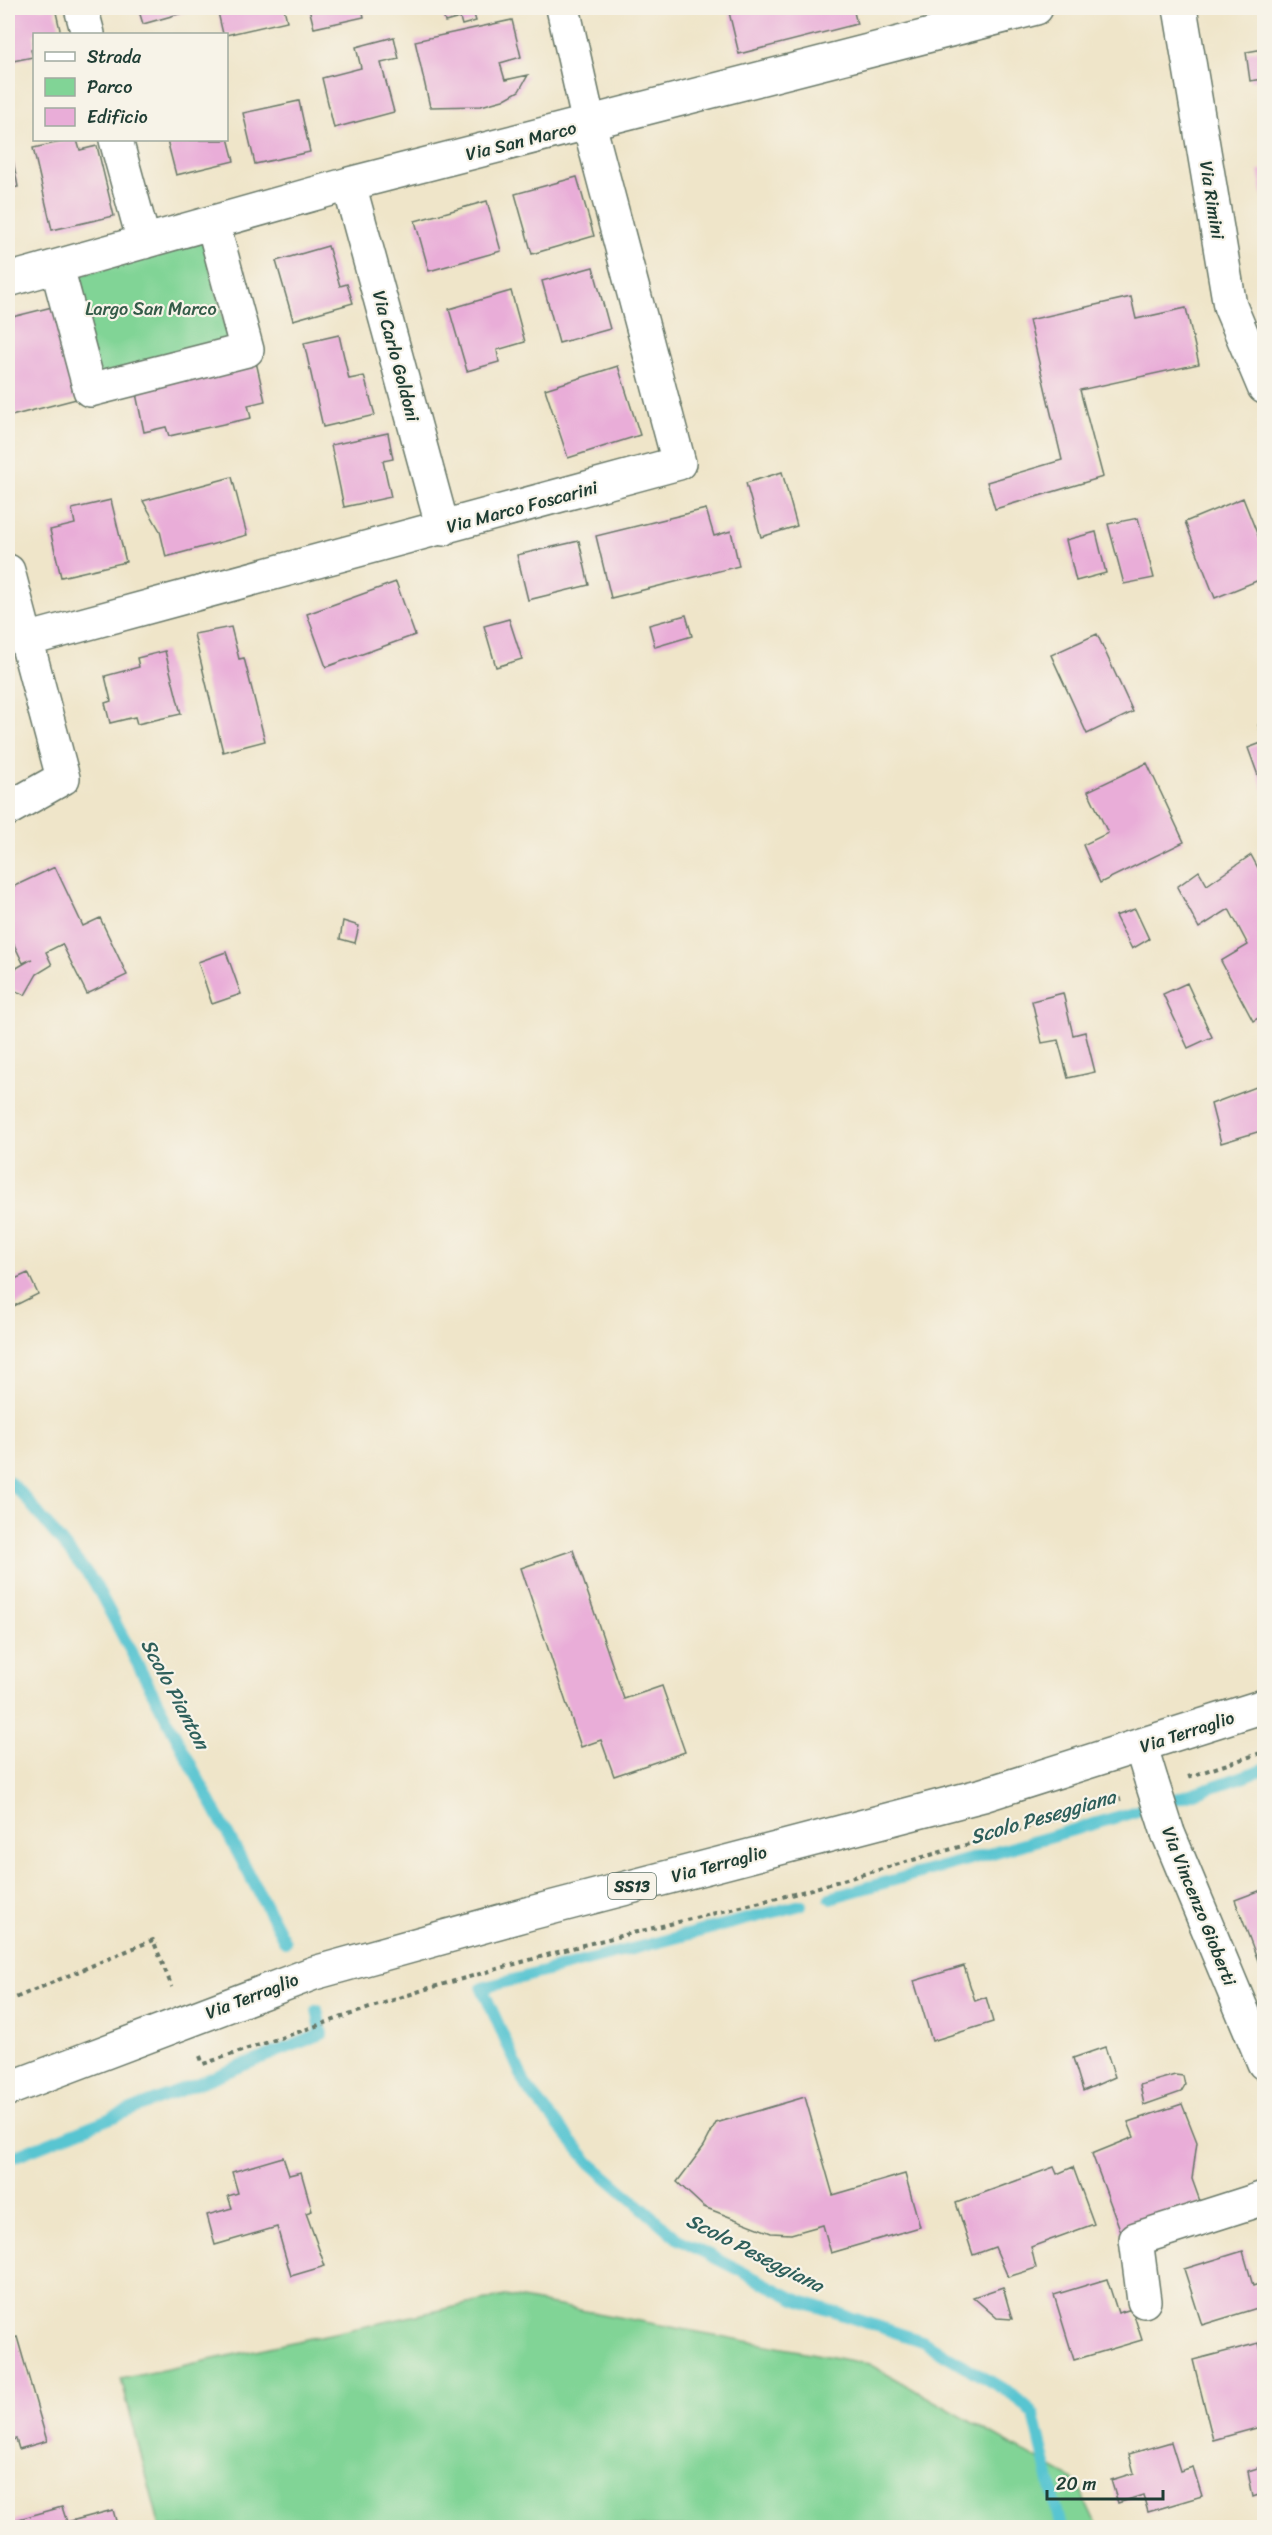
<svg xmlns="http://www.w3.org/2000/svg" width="1272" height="2535" viewBox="0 0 1272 2535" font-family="Sriracha,sans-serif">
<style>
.green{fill:#81d496;stroke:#508865;stroke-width:1.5}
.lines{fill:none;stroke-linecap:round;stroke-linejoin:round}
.stream{stroke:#59c5d1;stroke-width:12}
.building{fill:#e9add8}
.street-casing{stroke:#687868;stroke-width:36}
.primary-casing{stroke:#687868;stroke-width:36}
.path{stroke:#687868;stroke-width:4;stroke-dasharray:4.5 4.5;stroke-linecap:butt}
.street{stroke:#fff;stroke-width:33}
.primary{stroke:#fff;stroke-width:33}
.street-bridge-casing{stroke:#687868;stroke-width:36;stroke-linecap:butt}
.street-bridge{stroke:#fff;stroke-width:33}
.labels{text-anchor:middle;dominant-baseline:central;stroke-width:4.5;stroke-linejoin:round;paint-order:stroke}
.shield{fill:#f7f3e8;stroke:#60746a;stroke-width:1.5}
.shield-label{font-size:16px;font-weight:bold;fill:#1f3d34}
.street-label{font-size:18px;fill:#1f3d34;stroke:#f7f3e8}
.park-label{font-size:18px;fill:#335b48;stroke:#f7f3e8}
.water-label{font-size:20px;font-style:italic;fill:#2e5f5b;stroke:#f7f3e8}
</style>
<rect width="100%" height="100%" fill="#f7f3e8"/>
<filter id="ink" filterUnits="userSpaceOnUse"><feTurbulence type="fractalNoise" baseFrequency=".0167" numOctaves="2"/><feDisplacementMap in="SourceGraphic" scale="12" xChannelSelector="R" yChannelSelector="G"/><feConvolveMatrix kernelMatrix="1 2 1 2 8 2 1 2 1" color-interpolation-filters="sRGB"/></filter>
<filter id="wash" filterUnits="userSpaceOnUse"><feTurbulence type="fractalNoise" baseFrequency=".008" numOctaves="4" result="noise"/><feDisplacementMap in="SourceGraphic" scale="24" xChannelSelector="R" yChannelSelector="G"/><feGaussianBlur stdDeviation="1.35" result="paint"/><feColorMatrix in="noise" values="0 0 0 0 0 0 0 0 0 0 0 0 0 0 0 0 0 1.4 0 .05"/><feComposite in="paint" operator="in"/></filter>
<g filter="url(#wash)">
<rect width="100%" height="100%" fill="#efe5c9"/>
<!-- green -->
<path class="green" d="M203,241l26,100 -132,36 -25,-100z
M505,2296l364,68 208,118 21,45h-938l-39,-148z"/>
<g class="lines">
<!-- stream -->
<path class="stream" d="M8,1481l16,15 70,86 191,360
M830,1898c145,-41 292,-78 434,-129
M801,1905l-319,83 45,100 63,75 88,76 117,60 127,42 93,55 19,19 27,113
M8,2159l314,-125 -5,-24"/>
</g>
<g id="blocks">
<!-- building -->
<path class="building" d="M8,8h47l6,26h-27v15l-3,1 2,7 -25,5z
M138,8h62l-57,16z
M217,8h67l3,13 -61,14 -3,-1z
M309,8h53l2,9 -50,11z
M441,8h31l4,13 -14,4 -2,-7 -15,4z
M728,8h125l4,16 -118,30z
M512,20l9,37 -21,6 5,17 23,-5 -9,16 -16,9 -22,6 -51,1 -15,-66z
M394,37l5,22 -18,4 13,49 -60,16 -12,-50 39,-10 -5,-21z
M1264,49v30l-14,2 -4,-29z
M299,101l11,51 -55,12 -12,-51z
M227,134l7,27 -58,14 -9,-35h59z
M70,140h7l3,10 17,-4 17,70 -62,14 -19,-82z
M13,160l5,27 -10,2v-28z
M1264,169v28h-1l-5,-26z
M577,177l17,59 -62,18 -17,-60z
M487,201l14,50 -72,20 -14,-50z
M8,215l5,21 -5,1z
M328,246l12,40 7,-2 6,19 -60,17 -17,-59z
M593,267l17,62 -51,14 -17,-62z
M511,291l14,51 -28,8 2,12 -32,9 -18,-62z
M1131,297l5,22 50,-11 13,56 -119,26 23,87 -108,32 -8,-27 75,-22 -33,-140z
M64,304l24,92 -77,20 -3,-15v-83z
M339,335l10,44 15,-3 11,39 -52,12 -19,-84z
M254,353l11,48 -17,4 3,13 -82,18 -3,-9 -22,5 -11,-53z
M618,366l22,69 -72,23 -23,-69z
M388,433l5,26 -10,2 8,36 -47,10 -13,-62z
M782,472l15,54 -36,11 -15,-54z
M232,477l15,58 -81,22 -6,-26 -17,-30z
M1243,498l21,53v27l-49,20 -30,-76z
M111,500l15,62 -65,15 -11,-47 25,-6 -3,-15z
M706,509l8,27 17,-5 8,35 -128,32 -15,-62z
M1138,518l16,60 -30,6 -16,-60z
M1096,532l10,41 -30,8 -10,-41z
M579,541l10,44 -61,15 -11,-45z
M396,582l19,53 -89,32 -19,-53z
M686,615l6,21 -37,11 -6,-22z
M509,619l13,40 -26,8 -12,-41z
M231,627l8,32 5,-1 21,83 -42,11 -29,-118z
M1097,634l36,78 -46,22 -36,-79z
M165,651l16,63 -44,10 -2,-7 -25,6 -5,-20 6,-2 -6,-25 34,-9 -2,-9z
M1264,722v70l-16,-44 16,-6 -6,-17z
M1147,763l37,79 -84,41 -17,-38 25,-12 -20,-42z
M1251,855l13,24v136l-11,6 -32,-60 27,-16 -19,-36 -30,19 -22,-41 22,-16 8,14z
M55,867l28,59 17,-8 27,57 -40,19 -25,-50 -16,8 6,13 -15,9 -12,21 -17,-7v-15l24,-14 -9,4 -15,-31v-43z
M1135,909l14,30 -17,10 -17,-33z
M343,921l16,5 -4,17 -15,-4z
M226,952l15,42 -29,10 -14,-42z
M1187,983l25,54 -24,11 -25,-54z
M1063,993l10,42 12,-3 10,40 -27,6 -10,-38 -16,3 -10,-42z
M1264,1084v46l-43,13 -10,-39z
M28,1273l10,21 -30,15v-27z
M573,1550l51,149 38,-13 23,66 -71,24 -13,-36 -20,7 -60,-179z
M1264,1889v84l-1,1 -28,-74z
M964,1966l11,35 11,-4 7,25 -61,19 -18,-60z
M1105,2047l10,30 -32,14 -10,-33z
M1175,2075l8,1 2,9 -4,7 -37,13 -4,-20z
M805,2097l28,98 72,-21 15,53 -89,26 -8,-28 -32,9 -20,-1 -67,-26 -27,-25 27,-36 12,-23z
M1182,2104l15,38 -5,37 9,25 -80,28 -29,-78 42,-17 -6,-15z
M283,2157l6,18 12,-3 11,39 -6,2 19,53 -34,10 -14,-49 -62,18 -8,-30 25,-7 -4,-12 10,-3 -6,-21z
M1054,2167l3,7 16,-7 21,57 -63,23 5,21 -28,9 -13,-30 -22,8 -17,-52z
M1243,2251l10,35 11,-4v24l-62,19 -18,-56z
M1107,2279l11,34 14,-4 10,31 -68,20 -20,-65z
M1003,2287l9,32 -15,-1 -24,-21z
M17,2337l30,104 -28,8 -3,-10 -8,2v-101z
M1259,2343l5,21v62l-51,14 -20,-80z
M1171,2442l9,29 13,-4 9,29 -54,16 -5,-17 -25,8 -7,-23 23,-7 -5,-19z
M1264,2466v27l-11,4 -5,-26z
M62,2507l5,15 46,-12 5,18h-110v-6z"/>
</g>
</g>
<g filter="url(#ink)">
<use href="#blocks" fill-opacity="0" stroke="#687868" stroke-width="1.5"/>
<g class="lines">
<!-- street casing -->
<g class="street-casing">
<path id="street" d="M81,8l7,26
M1180,8l50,298 34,81
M116,140l28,102
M349,184l94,345
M57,267l33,123 157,-40 -34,-126
M8,280l341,-96 687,-176
M8,571l55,207 -55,31
M26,640l653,-177 -90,-339 -26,-116
M1141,1747l11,36
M1168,1833l96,230
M1144,2301l-8,-62 128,-41"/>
</g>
<!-- primary casing -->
<g class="primary-casing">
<path id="primary" d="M8,2089l306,-116 213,-59 456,-119 281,-89"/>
</g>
<!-- path -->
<path class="path" d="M1188,1777l76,-25
M8,2001l145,-61 19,47
M200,2056l3,8 223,-75 157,-44 211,-51 266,-76 61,-19"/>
<!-- street -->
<use href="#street" class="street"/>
<!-- primary -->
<use href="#primary" class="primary"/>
<!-- street-bridge casing -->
<g class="street-bridge-casing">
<path id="street-bridge" d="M1152,1783l16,50"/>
</g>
<!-- street-bridge -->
<use href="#street-bridge" class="street-bridge"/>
</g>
</g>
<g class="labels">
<!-- shield labels -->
<rect class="shield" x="608" y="1873" width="48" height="26" rx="4.5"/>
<g class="shield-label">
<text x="632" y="1886">SS13</text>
</g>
<!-- street labels -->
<g class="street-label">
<text transform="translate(521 141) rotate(-14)">Via San Marco</text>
<text transform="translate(1212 200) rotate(81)">Via Rimini</text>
<text transform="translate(396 356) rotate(75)">Via Carlo Goldoni</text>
<text transform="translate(522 507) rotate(-15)">Via Marco Foscarini</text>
<text transform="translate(1187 1732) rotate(-18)">Via Terraglio</text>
<text transform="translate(719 1864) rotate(-15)">Via Terraglio</text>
<text transform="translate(1199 1906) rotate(68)">Via Vincenzo Gioberti</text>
<text transform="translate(252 1996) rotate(-21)">Via Terraglio</text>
</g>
<!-- park labels -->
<g class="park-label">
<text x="151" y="309">Largo San Marco</text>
</g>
<!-- water labels -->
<g class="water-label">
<text transform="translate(175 1694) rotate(62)">Scolo Pianton</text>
<text transform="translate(1043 1817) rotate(-16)">Scolo Peseggiana</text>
<text transform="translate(755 2253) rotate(27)">Scolo Peseggiana</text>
</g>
</g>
<!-- margin -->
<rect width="1272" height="2535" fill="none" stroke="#f7f3e8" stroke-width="30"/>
<!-- legend -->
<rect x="33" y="33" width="195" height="108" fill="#f7f3e8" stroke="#a1aaa0" stroke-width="1.5"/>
<rect x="45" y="52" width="30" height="9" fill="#ffffff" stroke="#a1aaa0" stroke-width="1.5"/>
<text x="87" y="63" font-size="18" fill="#1f3d34">Strada</text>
<rect x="45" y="78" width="30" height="18" fill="#81d496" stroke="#a1aaa0" stroke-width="1.5"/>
<text x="87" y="93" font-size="18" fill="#1f3d34">Parco</text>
<rect x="45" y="108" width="30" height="18" fill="#e9add8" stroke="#a1aaa0" stroke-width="1.5"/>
<text x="87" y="123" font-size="18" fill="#1f3d34">Edificio</text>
<!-- scale -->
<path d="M1047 2490v9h116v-9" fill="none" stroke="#1f3d34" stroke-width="3"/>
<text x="1056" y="2490" font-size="18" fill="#1f3d34" stroke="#f7f3e8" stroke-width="4.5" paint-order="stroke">20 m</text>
</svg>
